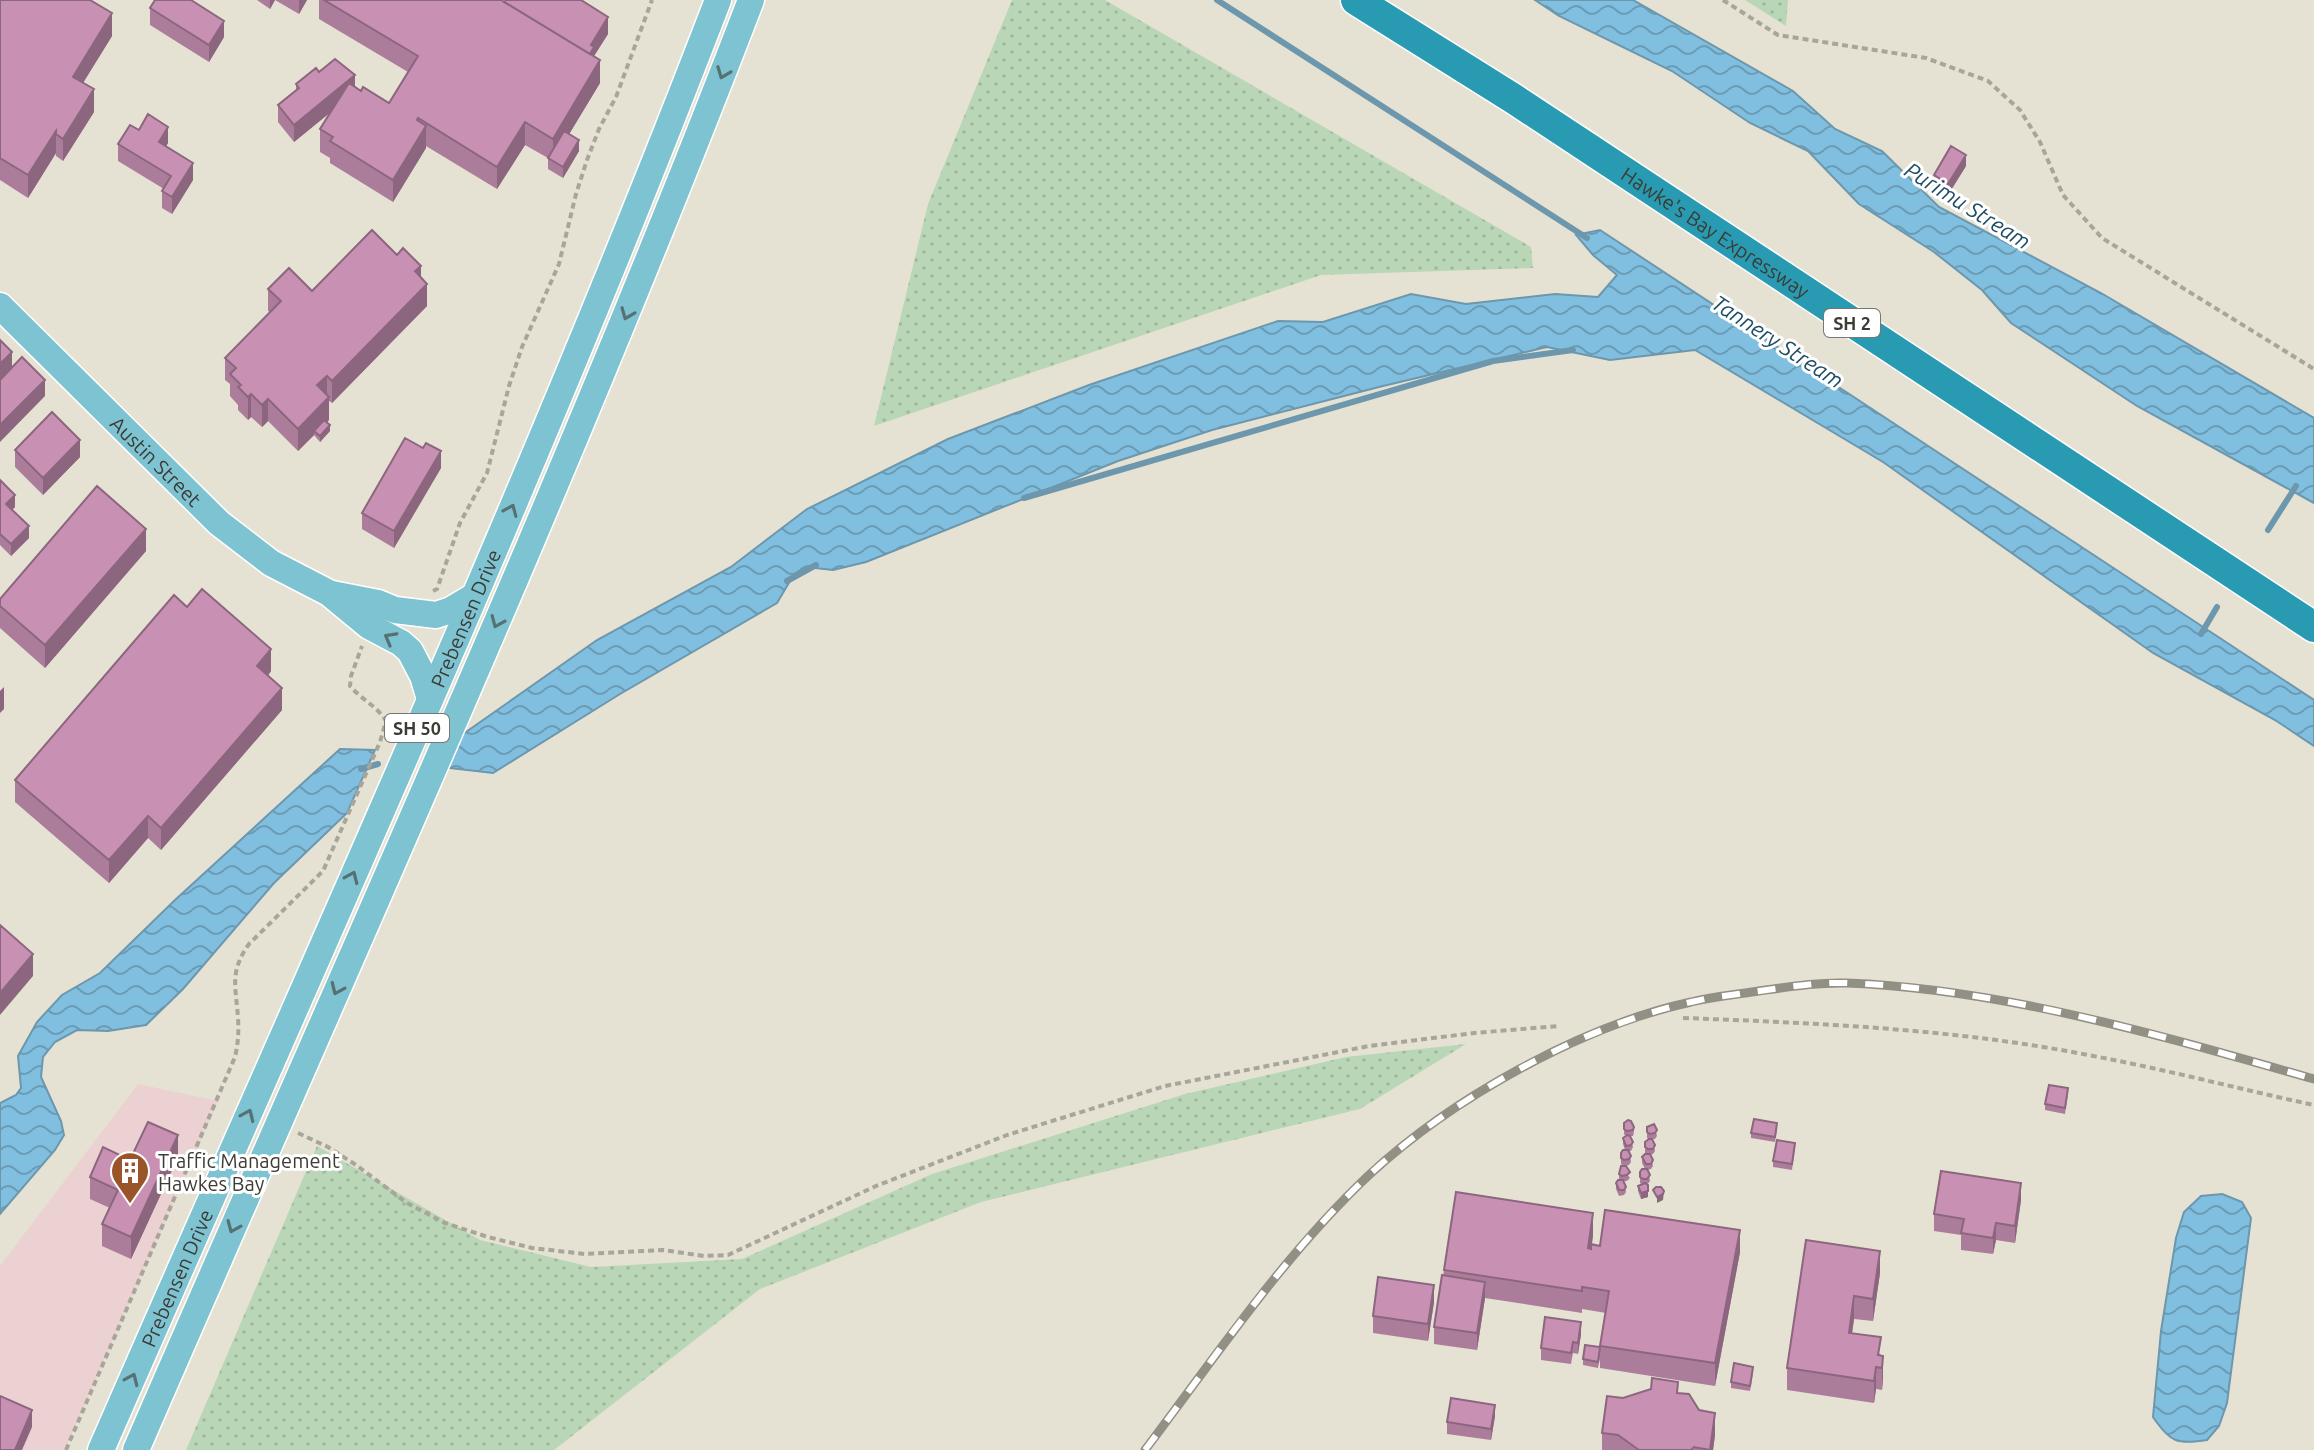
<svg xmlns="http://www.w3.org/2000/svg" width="2314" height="1450" viewBox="0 0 2314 1450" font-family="Ubuntu,sans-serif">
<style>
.commercial{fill:#ebd1d1}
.green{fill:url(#green-dots)}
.water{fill:url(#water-waves);stroke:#6c97ad;stroke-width:2}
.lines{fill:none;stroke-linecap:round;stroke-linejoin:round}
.stream{stroke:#6c97ad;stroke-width:6}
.major-casing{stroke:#fff;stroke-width:29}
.highway-casing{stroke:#fff;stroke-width:33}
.path{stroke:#a8a59a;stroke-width:4;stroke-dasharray:6 4;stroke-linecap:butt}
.major{stroke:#7ec3d1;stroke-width:26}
.highway{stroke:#289bb2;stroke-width:30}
.rail-casing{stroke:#929085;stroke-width:9}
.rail{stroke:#fff;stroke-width:6;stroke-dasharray:18;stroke-linecap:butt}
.wall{fill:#ac7d9b}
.shaded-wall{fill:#8c667e}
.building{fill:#c891b4;stroke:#8c667e;stroke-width:2}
.oneway{stroke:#567173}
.labels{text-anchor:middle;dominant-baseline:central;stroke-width:6;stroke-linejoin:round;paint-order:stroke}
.shield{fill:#fff;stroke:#767672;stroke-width:2}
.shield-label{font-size:18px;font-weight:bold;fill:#3c3b35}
.street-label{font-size:20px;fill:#3c3b35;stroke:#fff}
.poi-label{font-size:20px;fill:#3c3b35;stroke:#fff;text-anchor:start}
.water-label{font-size:22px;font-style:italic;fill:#1d4e66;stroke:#fff}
</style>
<defs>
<pattern id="green-dots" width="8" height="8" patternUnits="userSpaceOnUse" patternTransform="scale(2)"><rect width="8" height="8" fill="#b9d7b7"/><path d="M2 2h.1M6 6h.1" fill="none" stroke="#a0b99e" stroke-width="1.8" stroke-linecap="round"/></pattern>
<pattern id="water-waves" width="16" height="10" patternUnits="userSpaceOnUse" patternTransform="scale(2)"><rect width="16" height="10" fill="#81bfe0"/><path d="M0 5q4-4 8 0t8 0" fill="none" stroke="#6b9cb6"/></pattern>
</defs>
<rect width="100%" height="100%" fill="#e6e2d3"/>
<!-- commercial -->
<path class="commercial" d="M138,1084l80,17 -153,349h-65v-184z"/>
<!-- green -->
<path class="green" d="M1012,0h93l426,247 2,21 -212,7 -447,151 54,-222z
M1745,0h43l-2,26z
M1466,1044l-106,65 -379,93 -221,87 -206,161h-368l131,-304 163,94 111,27 151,-8 190,-85 253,-80 161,-37z"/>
<!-- water -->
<path class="water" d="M1535,0h98l160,91 42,38 47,22 57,56 162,86 213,125v85l-177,-97 -126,-83 -29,-33 -48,-38 -75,-48 -51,-53 -58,-28 -78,-52 -113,-55z
M1600,230l714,470v46l-39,-26 -122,-67 -270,-191 -188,-112 -85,10 -63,-13 -164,39 -171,44 -94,31 -252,101 -33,8 -27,-3 -16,14 -13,22 -157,91 -127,79 -53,-6 9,-23 148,-104 134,-73 76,-58 141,-70 141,-54 189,-64 45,1 88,-28 55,10 89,-10 43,3 19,-22 -24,-20 -17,-20z
M340,749l35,1 -28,63 -73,70 -91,106 -37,36 -38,6 -31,-1 -22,12 -12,15 -2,20 20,44 3,14 -9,15 -55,64v-111l16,-8 5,-7 -3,-32 19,-34 25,-27 38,-22 75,-73z
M2222,1194l20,8 9,16 -24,185 -8,23 -12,14c-30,5 -37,2 -54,-23l8,-86 15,-93 8,-26 17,-16z"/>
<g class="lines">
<!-- stream -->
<path class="stream" d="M1217,0l370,238
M1024,498l469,-137 80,-11
M2268,530l28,-44
M787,581l29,-16
M2201,634l16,-27
M361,769l17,-5"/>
<!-- major casing -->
<g class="major-casing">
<g id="major">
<path id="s1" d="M0,306l219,217 52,40 58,30 40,33 32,17 9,8 13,25 7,23"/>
<path d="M332,594l46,9 17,7 41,5 15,-5 22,-13"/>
<path id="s2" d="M101,1450c210,-481 429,-960 617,-1450"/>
<path d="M136,1450c209,-482 427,-960 615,-1450"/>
</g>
</g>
<!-- highway casing -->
<g class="highway-casing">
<g id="highway">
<path id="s3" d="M1356,0l158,99 800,528"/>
</g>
</g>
<!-- path -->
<path class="path" d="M1723,0l55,35 148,23 62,23 32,29 20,32 23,53 39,43 212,131
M433,591l4,-2 23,-66 27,-50 22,-87 13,-39 37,-83 17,-70 11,-34 12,-31 17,-32 36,-97
M1683,1018c135,5 272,11 405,37 76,14 151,34 226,50
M298,1133l30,14 28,18 51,38 38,20 43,14 44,11 53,6 78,-4 41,6 24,-1 148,-69 131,-51 158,-49 204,-40 105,-13 84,-7
M66,1450l169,-393c3,-13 4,-25 3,-39 -2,-31 -9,-46 11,-74l74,-73 57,-129 6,-21c-8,-14 -25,-22 -36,-35l1,-10 11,-30"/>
<!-- major -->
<use href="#major" class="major"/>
<!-- highway -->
<use href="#highway" class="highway"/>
<!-- rail casing -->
<g class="rail-casing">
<path id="rail" d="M1145,1450c71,-94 138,-194 224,-275 82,-76 212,-149 322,-173 20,-5 41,-7 61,-10 31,-4 63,-10 95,-9 158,6 315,53 467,96"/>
</g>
<!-- rail -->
<use href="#rail" class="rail"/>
</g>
<!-- wall -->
<path class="wall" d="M0,0l112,36 -29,47 11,29 -31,49 -7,-5v-3l-28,45 -28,-18z
M257,0h50l-8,14 -24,-14 -5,9z
M319,0h182l107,34 -14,22 6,27 -31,51 10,17 -16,27 -15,-9v-11l-23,-13 -28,44 -71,-43v2l-33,54 -63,-39v-5l-10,-6v-23l11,-17 -37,30 -16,-20v-17l18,-15v-6l23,-12 70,31 19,-31 -89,-53z
M150,8l74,29 -15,25 -59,-37z
M139,130l29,13 -2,3 27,34 -21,34 -10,-6v-17l2,-2 -46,-28v-17z
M1966,166l-18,29 -14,-9v-11z
M421,277l6,29 -95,97 -3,-2v19l-2,2 3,9 -10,11 -6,-7 -16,16 -30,-30 -6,6 -11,-10 -3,3 -10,-10v-5l-8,-9v-12l-5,-4v-22l45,-46 -2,-1v-22l44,2z
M15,450l65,7 -37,38 -28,-28z
M441,468l-47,80 -32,-19v-16z
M0,480l15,27 -3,3 17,28 -18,18 -11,-11z
M146,551l-101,117 -45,-40v-29z
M187,607l84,64 -3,5 14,34 -121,140 -13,-12 -39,45 -94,-81v-22z
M2068,1094l-3,20 -20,-4v-6z
M1628,1120l6,12 -1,4h-3l3,11 -2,4h-2l2,11 -2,3 -5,1 -3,-2v-11l4,-3 -2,-6v-6l3,-2 -2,-2v-11z
M1654,1124l3,12 -2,3h-3l3,12 -2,3 -3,1 3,11 -2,3 -3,1 2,11 -3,4 1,12 -7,2 -3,-8v-5l4,-2 -2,-1v-11l5,-3 -3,-6v-6l5,-3 -2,-1v-11l4,-3 -2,-1v-11z
M1777,1129l-2,13 -24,-4v-5z
M1795,1148l-3,22 -19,-3v-6z
M178,1157l-47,102 -29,-13v-22l8,-16 -20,-9v-22l40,-17z
M1621,1166l9,12 -3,3h-3l2,11 -2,3 -5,1 -3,-7v-6l5,-3 -2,-1v-5z
M2021,1200l-6,43 -19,-3 -3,14 -32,-4v-15l-27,-4v-17z
M1593,1235l-1,10 8,1 140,6 -25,134 -115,-18v-10l-2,10 -15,-3v-6l17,-12 6,-34 -24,-4v4l-97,-15 -8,52 -43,-6v-17l10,-57z
M1806,1240l74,33 -7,48 -19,-2 -2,14 29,22 2,23 -1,12 -6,-1 -2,14 -87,-13v-22z
M1434,1302l-6,39 -55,-8v-17z
M1581,1334l-3,20 -5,-1 -2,11 -30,-4v-12z
M1753,1373l-3,18 -19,-3v-6z
M1678,1393l37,42 -2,15h-111v-17l21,-35z
M1495,1416l-4,24 -44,-6v-12z"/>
<!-- shaded-wall -->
<path class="shaded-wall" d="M270,0h5l-5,9z
M299,0h8l-8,14z
M112,13v23l-39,63v-22z
M608,17v17l-14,22v8l-6,11 3,-30z
M224,21v16l-15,25v-17z
M600,60v23l-47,78v-22z
M355,75v17l-61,50v-17z
M94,89v23l-31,49v-22z
M418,118v21l8,-13v22l-33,54v-22z
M525,122v23l-28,44v-22z
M168,127v16l-9,15v-16z
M56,131v22l-28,45v-23z
M579,140v11l-16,27v-11z
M1966,155v11l-18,29v-11z
M193,163v17l-21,34v-17z
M421,266v22l-6,-17z
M427,284v22l-95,97v-22z
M12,352v17l-12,12v-17z
M327,376v22l-10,-13z
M45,380v16l-45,46v-17z
M251,394v23l-3,3v-23z
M329,397v23l-12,13 -3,-2v4l-16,16v-22z
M268,399v22l-6,6v-22z
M330,425v6l-10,11v-6z
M80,440v17l-37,38v-17z
M441,451v17l-47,80v-17z
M15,495v12l-9,9v-12z
M29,526v12l-18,18v-12z
M146,529v22l-101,117v-23z
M271,649v22l-14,18v-23z
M4,687v22l-4,4v-22z
M282,688v22l-121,140v-22z
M148,816v22l-39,45v-23z
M33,954v22l-33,39v-22z
M178,1135v22l-47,102v-22z
M2021,1183v17l-6,43v-17z
M1648,1191v6l-7,2v-6z
M1664,1191l-1,9 -6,3v-6z
M1593,1213v22l-5,35v-22z
M1996,1223v17l-3,14v-16z
M1740,1230v22l-25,134v-23z
M1880,1251v22l-7,48v-22z
M1485,1282v16l-8,52v-17z
M1434,1285v17l-6,39v-17z
M1854,1296v23l-5,36v-22z
M1581,1322v12l-3,20v-11z
M1883,1356v22l-1,12v-22z
M1876,1367v22l-2,14v-22z
M1495,1405v11l-4,24v-11z
M32,1410v17l-10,23h-7z
M1715,1413v22l-2,15h-3z"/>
<!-- building -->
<path class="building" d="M0,0h90l22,13 -39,64 21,12 -31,50 -7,-5v-3l-28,44 -28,-17z
M155,0h36l33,21 -15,24 -59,-37z
M324,0h177l99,60 -47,79 -28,-17 -28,45 -79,-49 -1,2 9,6 -33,54 -63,-39 3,-4 -13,-8 29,-46 12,8 2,-4 26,16 29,-47z
M506,0h75l27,17 -17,28 3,2 -4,7 -86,-52z
M335,59l20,16 -61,50 -16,-20 21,-17 -3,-4 20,-16 3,4z
M148,114l20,13 -9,15 34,21 -21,34 -10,-6 9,-15 -53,-32 12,-19 9,5z
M564,131l15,9 -16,27 -15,-9z
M1951,146l15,9 -18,29 -14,-9z
M372,230l25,25 6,-7 18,18 -6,5 12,13 -95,97 -5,-5 -10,9 12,12 -31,32 -30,-30 -6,6 -11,-11 -3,3 -10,-10 3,-2 -11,-11 6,-6 -11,-10 56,-57 -13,-12 21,-21 23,23z
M0,340l12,12 -12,12z
M22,357l23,23 -45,45v-45z
M52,412l28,28 -37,38 -28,-28z
M324,420l6,5 -10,11 -6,-5z
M405,438l18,10 3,-5 15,8 -47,80 -32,-18z
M0,480l15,15 -9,9 23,22 -18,18 -11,-10z
M97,486l49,43 -101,116 -45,-39v-7z
M202,589l69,60 -14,17 25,22 -121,140 -13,-12 -39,44 -94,-80 159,-185 13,12z
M0,925l33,29 -33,39z
M2049,1085l19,3 -3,20 -20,-4z
M1754,1119l23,4 -2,14 -24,-4z
M1628,1120l3,1 3,6 -1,3 -6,1 -3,-2v-6z
M148,1122l30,13 -47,102 -29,-13 16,-34 -28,-13 13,-30 27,13z
M1654,1124l3,6 -2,3 -5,1 -3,-2v-5z
M1627,1135l3,1 3,6 -2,3 -5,1 -3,-8z
M1649,1139h3l3,6 -2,4h-5l-3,-2v-5z
M1777,1140l18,3 -3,21 -19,-3z
M1623,1150h5l3,6 -2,3 -5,1 -3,-2v-5z
M1645,1154h5l3,6 -2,4h-5l-4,-7z
M1621,1166h5l4,6 -3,3 -5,1 -3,-2z
M1642,1169h5l3,6 -3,4h-4l-3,-2v-5z
M1941,1171l80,12 -6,43 -19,-3 -3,15 -32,-5 3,-14 -30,-5z
M1618,1180h5l3,7 -2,3h-5l-3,-7z
M1645,1183l3,2v6l-7,2 -3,-7z
M1656,1187h5l3,4 -1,3 -6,3 -4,-7z
M1456,1192l137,21 -5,35 3,1v-5l9,2 5,-36 135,20 -25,133 -115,-17 9,-55 -27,-4v4l-138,-21z
M1806,1240l74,11 -7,48 -19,-3 -5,37 32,4 -3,18 5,1 -1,12 -6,-1 -2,14 -87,-13z
M1442,1275l43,7 -8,51 -43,-6z
M1378,1277l56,8 -6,39 -55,-8z
M1545,1317l36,5 -3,21 -5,-1 -2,11 -30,-5z
M1585,1345l15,2 -2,15 -15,-3z
M1734,1363l19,4 -3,19 -19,-4z
M1652,1378l26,4 -1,11 12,1 10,16 16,3 -5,37 -16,-3 -3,3h-52l-21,-15 -16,-2 5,-37 16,2 28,-9z
M0,1396l32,14 -17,40h-15z
M1451,1398l44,7 -4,24 -44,-7z"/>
<!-- one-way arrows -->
<defs><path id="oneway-chevron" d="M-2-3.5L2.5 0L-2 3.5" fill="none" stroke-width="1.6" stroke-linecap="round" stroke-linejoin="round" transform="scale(2)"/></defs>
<g class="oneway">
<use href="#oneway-chevron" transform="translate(723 73) rotate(111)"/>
<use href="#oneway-chevron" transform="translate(627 314) rotate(112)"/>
<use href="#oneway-chevron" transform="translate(511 510) rotate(-67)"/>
<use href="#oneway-chevron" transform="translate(497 622) rotate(113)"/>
<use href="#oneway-chevron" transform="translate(390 638) rotate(-151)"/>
<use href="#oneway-chevron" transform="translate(352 877) rotate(-66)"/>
<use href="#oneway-chevron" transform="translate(337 989) rotate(114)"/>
<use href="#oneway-chevron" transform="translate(248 1115) rotate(-66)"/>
<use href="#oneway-chevron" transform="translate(233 1227) rotate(113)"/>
<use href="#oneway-chevron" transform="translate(132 1379) rotate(-66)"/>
</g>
<!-- icons -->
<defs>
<g id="building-pin" transform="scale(2)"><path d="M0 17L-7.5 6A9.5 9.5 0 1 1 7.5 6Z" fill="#995429" stroke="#fff"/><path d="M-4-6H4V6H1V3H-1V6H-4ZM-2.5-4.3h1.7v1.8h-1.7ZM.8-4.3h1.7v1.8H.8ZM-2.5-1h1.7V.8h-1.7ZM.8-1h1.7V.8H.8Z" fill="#fff"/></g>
</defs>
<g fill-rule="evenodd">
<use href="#building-pin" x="130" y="1171"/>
</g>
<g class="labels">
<!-- shield labels -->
<g class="shield">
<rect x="1824" y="309" width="56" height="28" rx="6"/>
<rect x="385" y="714" width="64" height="28" rx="6"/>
</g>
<g class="shield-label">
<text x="1852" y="323">SH 2</text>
<text x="417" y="728">SH 50</text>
</g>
<!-- street labels -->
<g class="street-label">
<text stroke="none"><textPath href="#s3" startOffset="428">Hawke's Bay Expressway</textPath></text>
<text stroke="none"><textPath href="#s1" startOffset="220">Austin Street</textPath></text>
<text stroke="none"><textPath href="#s2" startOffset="908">Prebensen Drive</textPath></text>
<text stroke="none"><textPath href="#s2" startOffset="188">Prebensen Drive</textPath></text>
</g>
<!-- poi labels -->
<g class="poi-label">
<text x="158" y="1160">Traffic Management<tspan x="158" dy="23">Hawkes Bay</tspan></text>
</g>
<!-- water labels -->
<g class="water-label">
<text transform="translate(1968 205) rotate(32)">Purimu Stream</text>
<text transform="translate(1778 341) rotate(33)">Tannery Stream</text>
</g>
</g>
</svg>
